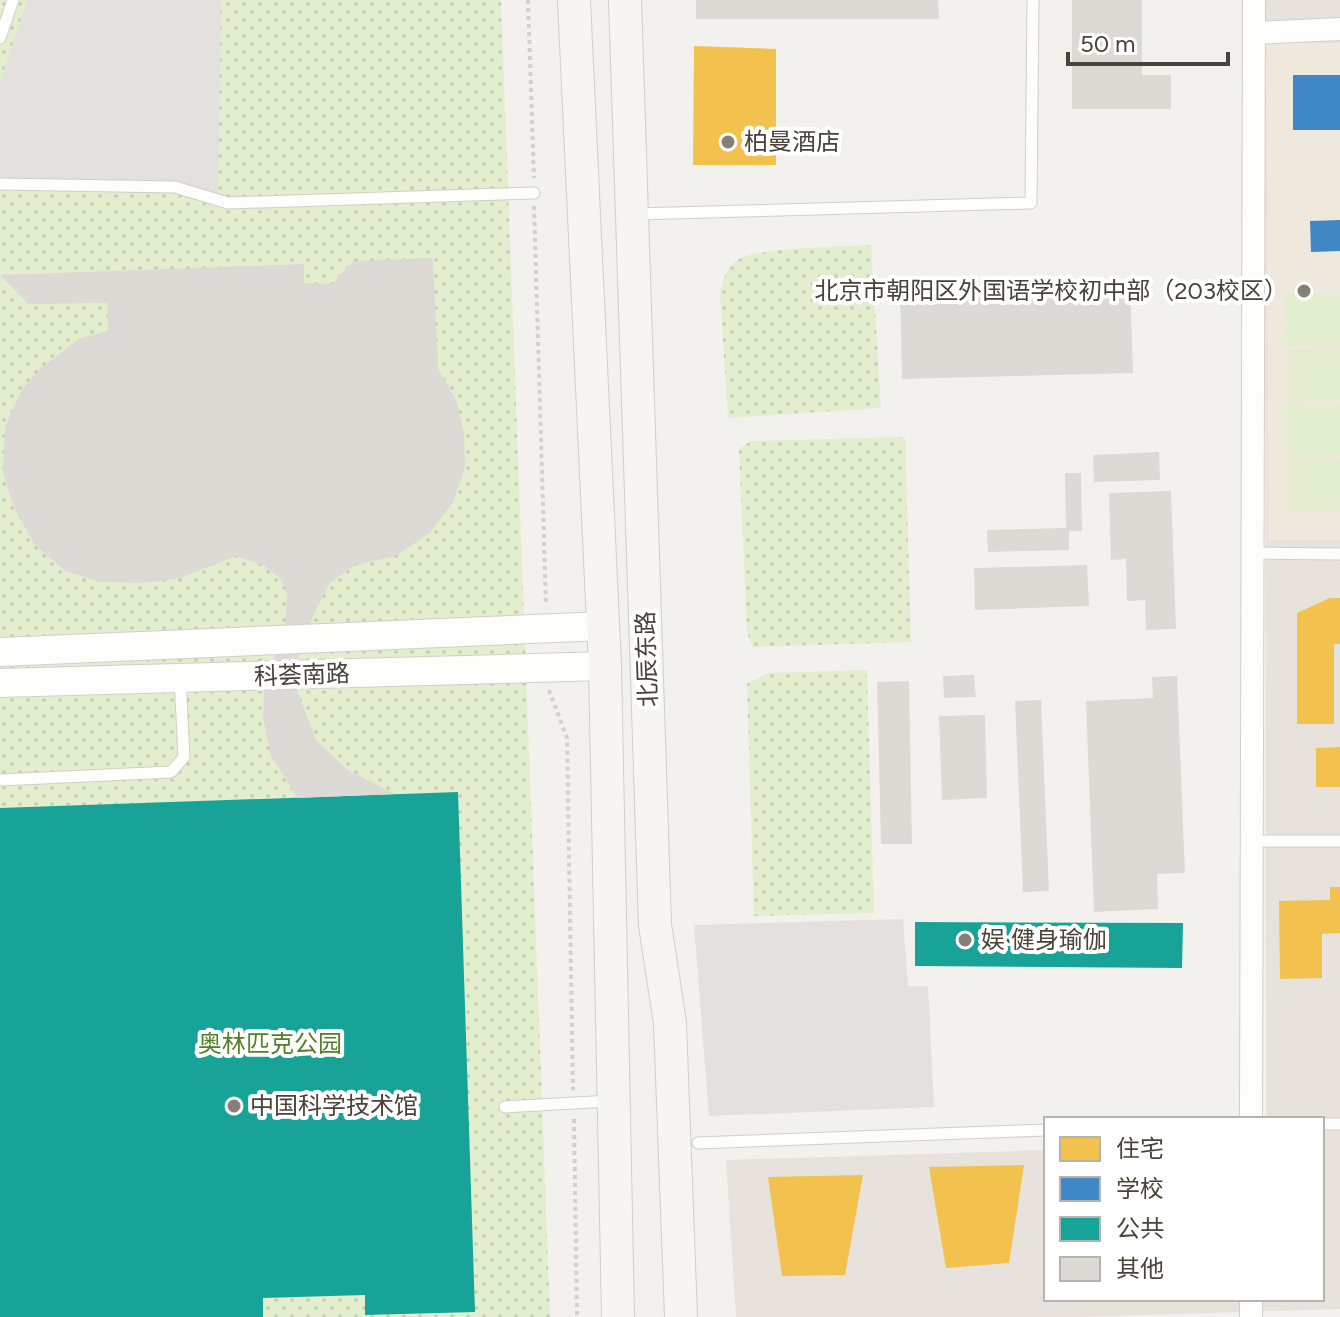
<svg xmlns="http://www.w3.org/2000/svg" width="1340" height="1317" font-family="Figtree,'Noto Sans SC',sans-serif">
	<defs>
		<pattern id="grass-dots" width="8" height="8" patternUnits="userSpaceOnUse" patternTransform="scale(2)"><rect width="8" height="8" fill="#e3eece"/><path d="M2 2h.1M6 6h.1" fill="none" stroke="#c4cdb2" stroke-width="1.8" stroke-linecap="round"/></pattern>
	</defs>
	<rect width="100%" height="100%" fill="#f3f1ee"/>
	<polygon fill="#e7e2db" points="1265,0 1340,0 1340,1309 1078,1317 736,1317 726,1160 1046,1150 1046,1299 1322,1299 1322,1119 1266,1119"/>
	<polygon fill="#eee8dd" points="1266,43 1340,43 1340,540 1269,540"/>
	<g fill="url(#grass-dots)">
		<polygon points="0,0 501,0 550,1317 0,1317"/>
		<path d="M871,245L881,408L728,418L720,294C723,281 725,270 736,261C751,247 845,247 871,245Z"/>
		<polygon points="905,437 911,642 752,647 747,632 739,449 751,441"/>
		<polygon points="867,670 874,913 754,916 747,684 767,673"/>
	</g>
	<g fill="#e3eece">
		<polygon points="1340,294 1340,345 1286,346 1285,295"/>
		<polygon points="1287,349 1340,349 1340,400 1287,401"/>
		<polygon points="1286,405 1340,405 1340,456 1287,457"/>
		<polygon points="1288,459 1340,459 1340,510 1288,511"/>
	</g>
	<g fill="#e3e0dd">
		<polygon points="27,0 221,0 218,195 0,189 0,81"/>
		<polygon points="903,919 908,986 928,986 934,1107 709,1116 694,925"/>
	</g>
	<g fill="#f2c14e">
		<polygon points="694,46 776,49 776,165 693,165"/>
		<polygon points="1330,598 1340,598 1340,644 1334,644 1334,724 1297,724 1297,613"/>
		<polygon points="1340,747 1340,787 1316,787 1316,748"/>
		<polygon points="1330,887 1340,887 1340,933 1322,934 1322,978 1280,979 1279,901 1330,900"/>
		<polygon points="1024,1165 1009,1263 946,1268 929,1167"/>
		<polygon points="863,1175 845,1275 782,1276 768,1177"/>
	</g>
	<g fill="#3f88c5">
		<rect x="1293" y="75" width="47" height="55"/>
		<polygon points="1340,220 1340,251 1311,252 1310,221"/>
	</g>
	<g fill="#17a398">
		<polygon points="458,792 475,1312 365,1315 365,1295 263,1298 263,1317 0,1317 0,808"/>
		<polygon points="915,922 1183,923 1182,968 915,966"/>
	</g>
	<g fill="#dddad6">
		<polygon points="696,0 938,0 939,19 696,19"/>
		<polygon points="1072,0 1142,0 1142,75 1171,75 1171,109 1072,109"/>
		<polygon points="433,258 438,369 456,400 464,432 465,467 453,502 431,532 396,556 355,565 330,583 311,620 298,657 297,690 316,740 348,770 395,794 298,798 271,756 263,717 264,690 285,627 287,595 282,580 263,565 236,556 180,578 144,583 100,582 65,571 34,544 13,506 3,472 5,427 22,389 42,367 80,338 108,331 107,303 28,304 0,275 304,264 304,283 332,284 353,261"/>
		<polygon points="1130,279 1133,373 902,379 900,286"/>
		<polygon points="1159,452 1160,480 1094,482 1093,455"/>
		<polygon points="1065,473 1081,473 1082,531 1069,531 1069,550 988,552 987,530 1066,528"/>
		<polygon points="1171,491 1176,629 1146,630 1145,600 1127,601 1126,559 1111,560 1109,493"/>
		<polygon points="1087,565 1089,606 975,610 974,568"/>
		<polygon points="974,675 976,697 944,698 943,676"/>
		<polygon points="1177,676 1185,873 1157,874 1158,909 1094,912 1086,701 1153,698 1152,677"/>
		<polygon points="909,681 912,844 881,844 877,682"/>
		<polygon points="1041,700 1049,891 1023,892 1015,701"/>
		<polygon points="985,715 987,798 942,800 939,716"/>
	</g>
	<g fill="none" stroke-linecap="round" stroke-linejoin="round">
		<g stroke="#d1cfcb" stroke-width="13">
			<g id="service">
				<polyline points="0,38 13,0"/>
				<polyline points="0,184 175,187 228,203 534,193"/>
				<polyline points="635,214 1031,203 1033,0"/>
				<polyline points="1252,553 1340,554"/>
				<polyline points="0,780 171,772 184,757 180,678"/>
				<polyline points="1252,841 1340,841"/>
				<polyline points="505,1107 611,1101"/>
				<polyline points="1322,1124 1340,1124"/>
				<polyline points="698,1143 1046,1130"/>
			</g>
		</g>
		<g stroke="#d1cfcb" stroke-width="24">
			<g id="minor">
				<polyline points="1254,33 1340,29"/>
				<polyline points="1251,1119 1254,0"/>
				<polyline points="1251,1317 1251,1299"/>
			</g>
		</g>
		<g stroke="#d1cfcb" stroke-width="30">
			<g id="tertiary">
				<polyline points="0,652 603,626"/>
				<polyline points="0,683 605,666"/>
			</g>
		</g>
		<g stroke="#d3cec5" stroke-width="34">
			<g id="secondary">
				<polyline points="574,0 605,666 618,1317"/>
				<polyline points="625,0 655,925 670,1023 681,1317"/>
			</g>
		</g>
		<g stroke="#d3d1cc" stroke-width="4" stroke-dasharray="4 4" stroke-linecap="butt">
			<polyline points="528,0 534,178"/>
			<polyline points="534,206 546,605"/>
			<polyline points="549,690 567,738 573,1090"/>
			<polyline points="574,1119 577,1317"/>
		</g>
		<use href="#service" stroke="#fdfdfc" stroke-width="11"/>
		<use href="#minor" stroke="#fdfdfc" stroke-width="22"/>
		<use href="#tertiary" stroke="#fdfdfc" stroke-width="28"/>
		<use href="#secondary" stroke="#f7f5f1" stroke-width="32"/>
	</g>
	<g fill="#867f78" stroke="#fff" stroke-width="3">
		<circle cx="728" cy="142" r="8"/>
		<circle cx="1304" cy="291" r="8"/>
		<circle cx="965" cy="940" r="8"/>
		<circle cx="234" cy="1106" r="8"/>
	</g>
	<g text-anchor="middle" stroke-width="8" stroke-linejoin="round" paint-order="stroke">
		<g font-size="24" fill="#4b4238" stroke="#fff" text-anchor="start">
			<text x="744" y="150">柏曼酒店</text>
			<text x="1288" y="299" text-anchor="end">北京市朝阳区外国语学校初中部（203校区）</text>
			<text x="981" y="948">娱·健身瑜伽</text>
			<text x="250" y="1114">中国科学技术馆</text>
		</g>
		<g font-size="24" fill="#4b4238" stroke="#fff">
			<text transform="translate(647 659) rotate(-92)" y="8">北辰东路</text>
			<text transform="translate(302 675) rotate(-2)" y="8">科荟南路</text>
		</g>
		<g font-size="24" fill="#518028" stroke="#fff">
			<text x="270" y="1052">奥林匹克公园</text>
		</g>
	</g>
	<rect x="1044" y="1117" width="280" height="184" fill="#ffffff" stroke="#b7b3af" stroke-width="2"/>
	<rect x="1060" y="1137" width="40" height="24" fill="#f2c14e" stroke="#b7b3af" stroke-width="2"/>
	<text x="1116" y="1157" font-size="24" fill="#4b4238">住宅</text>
	<rect x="1060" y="1177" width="40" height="24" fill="#3f88c5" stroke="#b7b3af" stroke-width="2"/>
	<text x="1116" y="1197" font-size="24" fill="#4b4238">学校</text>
	<rect x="1060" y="1217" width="40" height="24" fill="#17a398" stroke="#b7b3af" stroke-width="2"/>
	<text x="1116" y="1237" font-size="24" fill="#4b4238">公共</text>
	<rect x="1060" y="1257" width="40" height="24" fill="#dddad6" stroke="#b7b3af" stroke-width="2"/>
	<text x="1116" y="1277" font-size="24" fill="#4b4238">其他</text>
	<path d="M1068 52v12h160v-12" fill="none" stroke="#4b4238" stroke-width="4"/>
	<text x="1080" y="52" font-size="24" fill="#4b4238" stroke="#ffffff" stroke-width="6" paint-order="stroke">50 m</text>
</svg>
